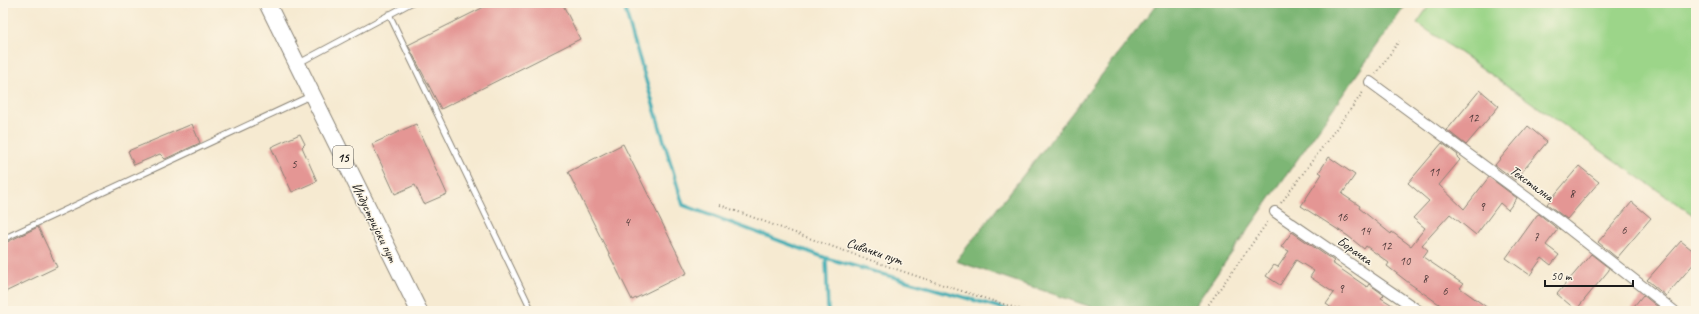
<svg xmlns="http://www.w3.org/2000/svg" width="1699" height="314" font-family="Caveat,sans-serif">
	<rect width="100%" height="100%" fill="#fcf5e5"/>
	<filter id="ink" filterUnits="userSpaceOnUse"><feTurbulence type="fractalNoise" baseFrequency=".025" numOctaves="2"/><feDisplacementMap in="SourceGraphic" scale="8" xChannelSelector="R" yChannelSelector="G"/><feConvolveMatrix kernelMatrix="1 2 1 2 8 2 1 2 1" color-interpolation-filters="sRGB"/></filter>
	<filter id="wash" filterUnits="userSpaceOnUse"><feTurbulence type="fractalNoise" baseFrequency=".012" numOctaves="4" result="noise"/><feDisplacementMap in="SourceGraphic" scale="16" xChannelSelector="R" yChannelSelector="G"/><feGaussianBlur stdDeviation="0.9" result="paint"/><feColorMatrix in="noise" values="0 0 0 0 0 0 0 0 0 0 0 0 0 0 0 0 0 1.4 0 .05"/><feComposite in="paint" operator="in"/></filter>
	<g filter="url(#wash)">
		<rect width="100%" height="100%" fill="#f6ead1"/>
		<polygon fill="#9cd589" stroke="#5c7852" points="1431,3 1696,3 1696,217 1417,23"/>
		<polygon fill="#7db675" stroke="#4c6948" points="1158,3 1407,3 1191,311 1103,311 956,261"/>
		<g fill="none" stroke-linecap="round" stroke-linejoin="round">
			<g stroke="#3bacb4" stroke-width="3.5">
				<polyline points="623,3 683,205 826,258 1012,311"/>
				<polyline points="826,258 828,311"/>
			</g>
		</g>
		<g id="blocks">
			<g fill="#e49694">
				<polygon points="492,3 562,3 580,39 441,109 408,45"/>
				<polygon points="1480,90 1499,106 1466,145 1447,130"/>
				<polygon points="192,124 200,143 165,159 160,154 134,165 128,151"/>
				<polygon points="416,124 447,194 424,204 415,185 395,194 372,144"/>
				<polygon points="1528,126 1547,142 1515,180 1495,165"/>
				<polygon points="300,134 305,144 302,147 317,181 292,192 271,147"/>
				<polygon points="1442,143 1458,155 1457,157 1460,160 1439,185 1464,209 1489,177 1517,198 1508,210 1500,203 1476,235 1450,214 1422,245 1428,250 1423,257 1463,284 1460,288 1492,311 1449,311 1409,283 1387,266 1389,263 1366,246 1364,249 1348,236 1301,206 1322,174 1319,172 1329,157 1355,175 1342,194 1360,206 1359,208 1391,234 1392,232 1411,246 1425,228 1413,218 1429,201 1408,183"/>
				<polygon points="623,144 687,273 632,300 568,172"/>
				<polygon points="1579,166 1599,182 1567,219 1547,204"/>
				<polygon points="1632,202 1651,218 1617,258 1598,242"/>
				<polygon points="1539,214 1558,229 1546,245 1559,255 1551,265 1542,258 1530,275 1506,258 1537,215"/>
				<polygon points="38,227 57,267 3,293 3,244"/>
				<polygon points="1292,232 1334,261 1332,263 1367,287 1369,284 1384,295 1381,298 1402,311 1336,311 1326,304 1334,293 1310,277 1314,271 1296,260 1280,285 1266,276 1274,265 1278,267 1289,251 1281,247"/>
				<polygon points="1681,241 1696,253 1696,261 1666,296 1647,280"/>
				<polygon points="1591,254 1609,268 1609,270 1576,310 1557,294"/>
				<polygon points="1643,295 1663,311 1630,311"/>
			</g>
		</g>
	</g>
	<g filter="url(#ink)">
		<use href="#blocks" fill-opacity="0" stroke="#898376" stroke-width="1"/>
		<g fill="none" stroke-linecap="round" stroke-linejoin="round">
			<g stroke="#898376" stroke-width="7">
				<g id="service">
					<polyline points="389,14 532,311"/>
					<polyline points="299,63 411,3"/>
					<polyline points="3,239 310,96"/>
				</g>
			</g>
			<g stroke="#898376" stroke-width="12">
				<g id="minor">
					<polyline points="1370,82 1559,221 1674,311"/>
					<polyline points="1275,212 1419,311"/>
				</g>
			</g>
			<g stroke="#898376" stroke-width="18">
				<polyline id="primary" points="267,3 419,311"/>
			</g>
			<g stroke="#898376" stroke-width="2" stroke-dasharray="1 3" stroke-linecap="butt">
				<polyline points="1376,74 1399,41"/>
				<polyline points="1281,203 1364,91"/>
				<path d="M720,205C821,243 922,280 1026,311"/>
				<polyline points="1204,311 1269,220"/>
			</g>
			<use href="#service" stroke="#fff" stroke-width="5"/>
			<use href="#minor" stroke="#fff" stroke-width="10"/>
			<use href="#primary" stroke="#fff" stroke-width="16"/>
		</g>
	</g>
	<g text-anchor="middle" stroke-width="3" stroke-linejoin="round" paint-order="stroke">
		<g font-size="12" fill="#4e3a3a">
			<text x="1473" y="122">12</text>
			<text x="294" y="168">5</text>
			<text x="1434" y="176">11</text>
			<text x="1572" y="198">8</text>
			<text x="1482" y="211">9</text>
			<text x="1342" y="221">16</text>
			<text x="627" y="226">4</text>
			<text x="1624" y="234">6</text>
			<text x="1365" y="235">14</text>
			<text x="1536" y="241">7</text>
			<text x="1386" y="250">12</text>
			<text x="1405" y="265">10</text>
			<text x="1425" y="283">8</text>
			<text x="1341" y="293">9</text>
			<text x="1445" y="295">6</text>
		</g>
		<rect fill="#fcf5e5" stroke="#5f5d58" stroke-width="1" x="333" y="146" width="20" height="22" rx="3"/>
		<g font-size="13" font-weight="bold" fill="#1c1c1c">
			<text x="343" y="162">15</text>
		</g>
		<g font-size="14" fill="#1c1c1c" stroke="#fcf5e5">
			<text transform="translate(1532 183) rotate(36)" y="5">Текстилна</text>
			<text transform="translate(375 222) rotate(64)" y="5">Индустријски пут</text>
			<text transform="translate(1355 250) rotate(35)" y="5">Борачка</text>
			<text transform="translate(875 251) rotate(19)" y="5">Сивачки пут</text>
		</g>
	</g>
	<rect width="1699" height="314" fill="none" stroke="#fcf5e5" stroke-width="16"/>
	<path d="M1545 280v6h88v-6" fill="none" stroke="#1c1c1c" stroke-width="2"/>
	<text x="1551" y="280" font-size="12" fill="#1c1c1c" stroke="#fcf5e5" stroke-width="3" paint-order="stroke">50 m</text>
</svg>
